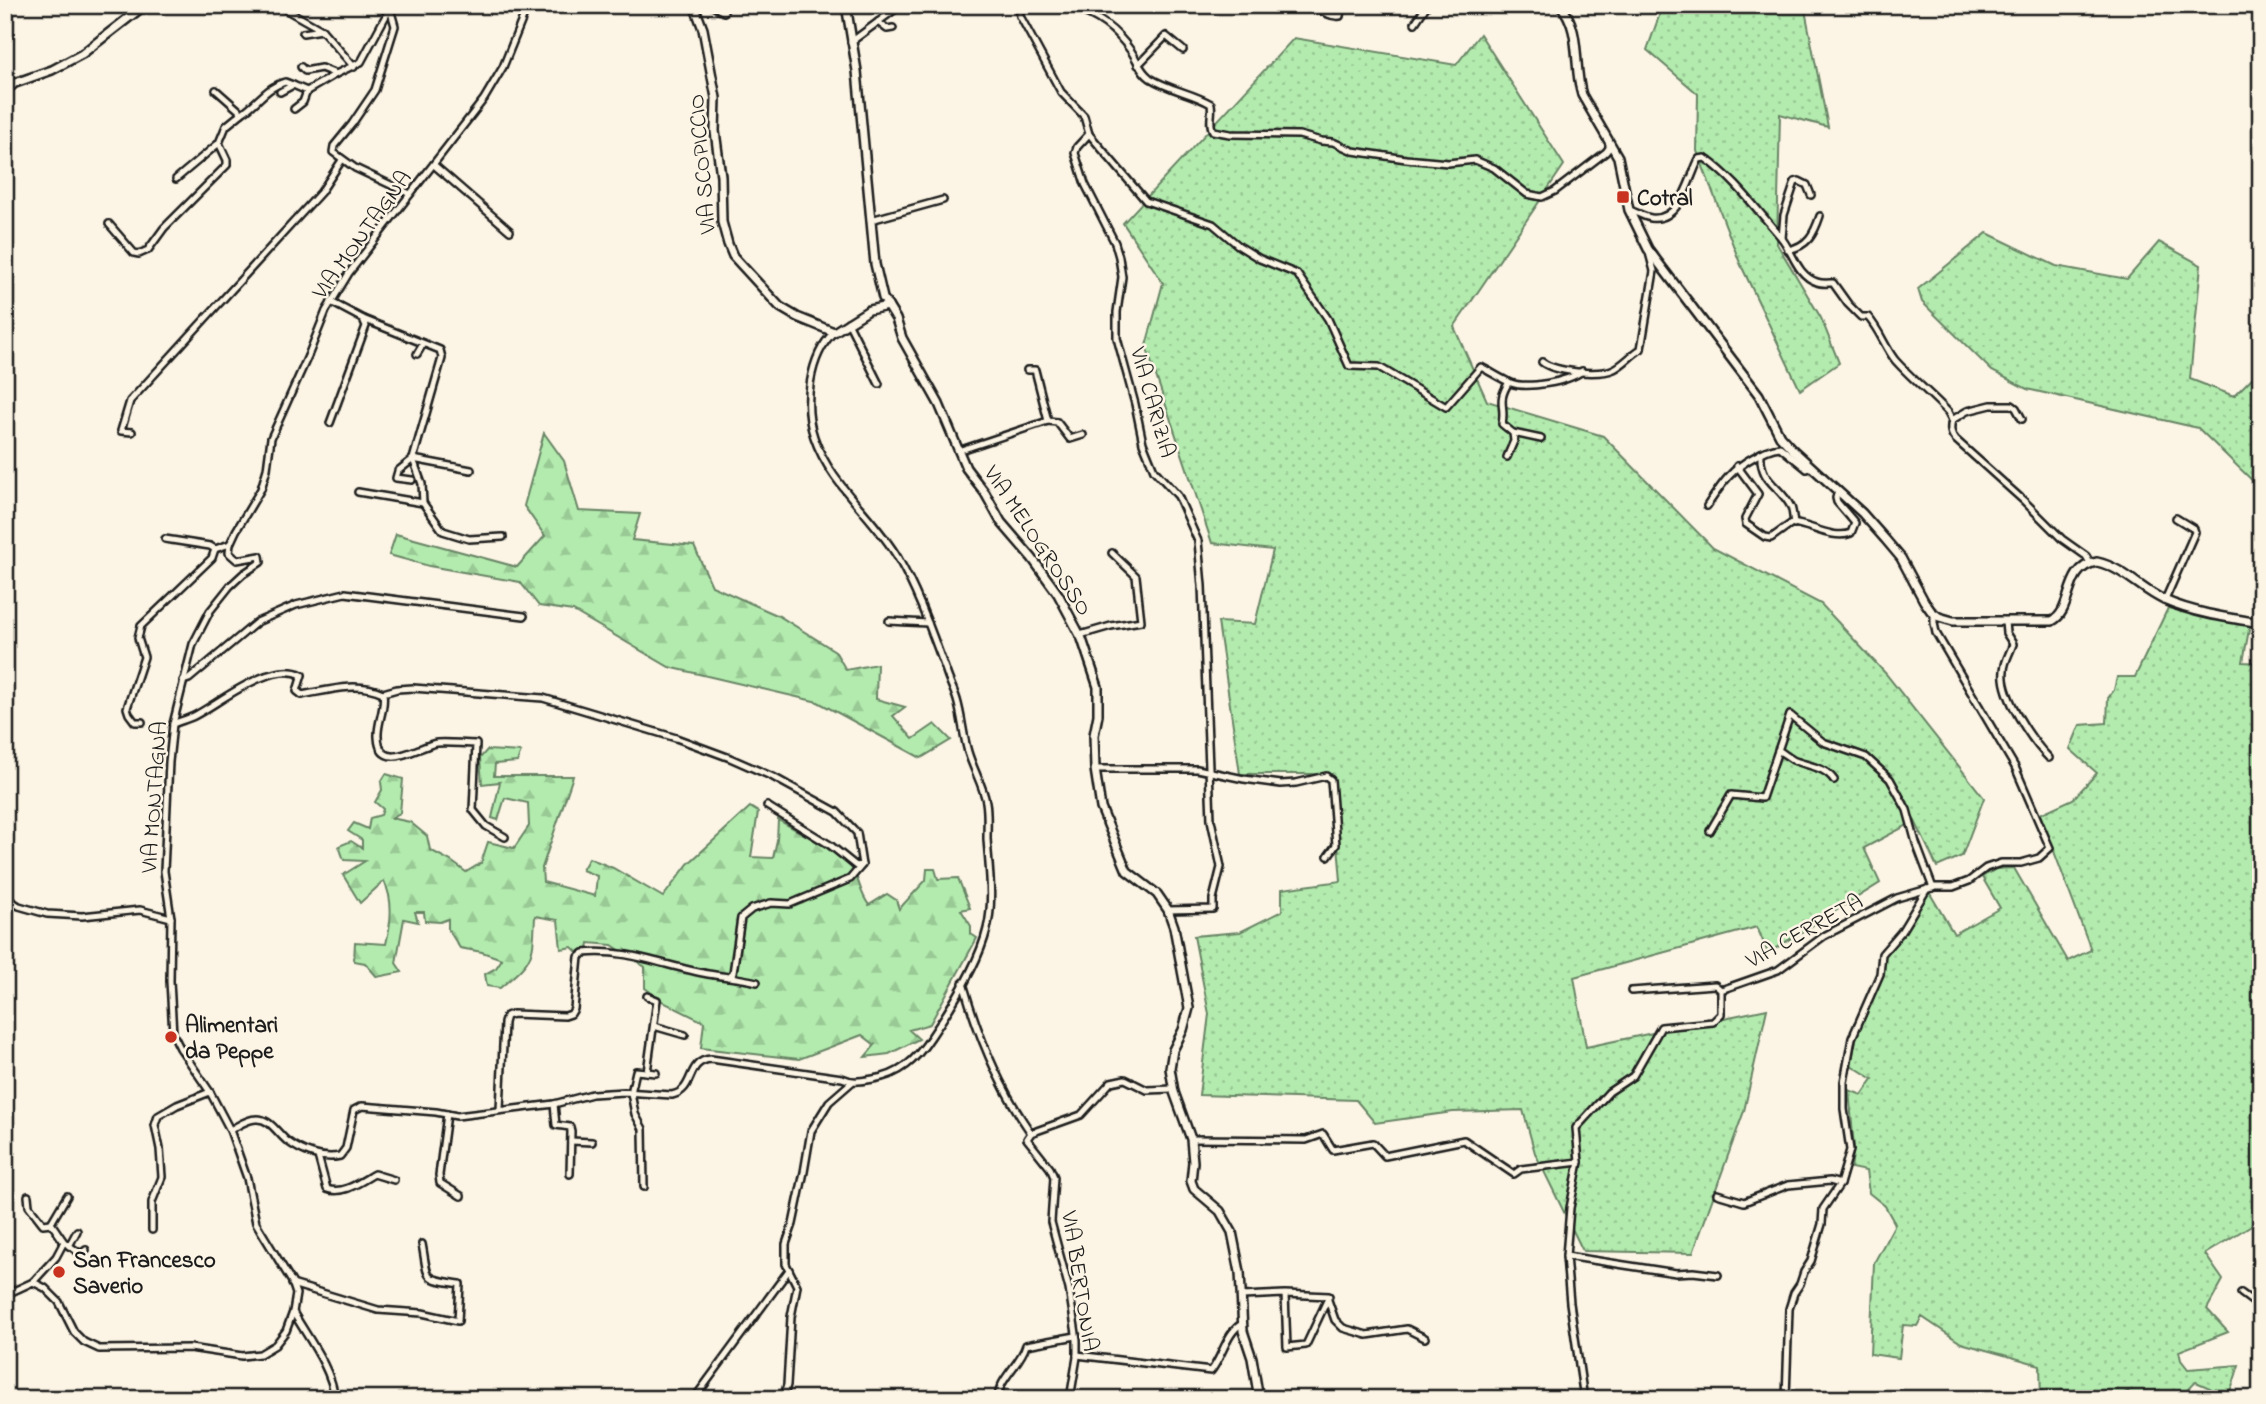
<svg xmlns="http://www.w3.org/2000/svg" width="2266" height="1404" font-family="'Indie Flower',sans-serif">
	<defs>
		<pattern id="grass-dots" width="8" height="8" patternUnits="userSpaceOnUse" patternTransform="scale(1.75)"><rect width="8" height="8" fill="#b3ebae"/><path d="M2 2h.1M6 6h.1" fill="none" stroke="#99c995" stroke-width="1.8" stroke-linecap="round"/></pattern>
		<pattern id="forest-firs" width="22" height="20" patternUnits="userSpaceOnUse" patternTransform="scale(1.75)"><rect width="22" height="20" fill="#b3ebae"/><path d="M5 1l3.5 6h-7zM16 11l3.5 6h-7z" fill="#99c995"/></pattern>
	</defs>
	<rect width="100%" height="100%" fill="#fcf5e5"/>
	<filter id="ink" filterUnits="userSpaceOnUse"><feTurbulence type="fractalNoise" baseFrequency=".0143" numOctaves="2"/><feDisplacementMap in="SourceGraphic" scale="14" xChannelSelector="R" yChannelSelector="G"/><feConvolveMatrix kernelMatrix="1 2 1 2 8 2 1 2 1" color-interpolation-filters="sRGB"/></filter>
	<g filter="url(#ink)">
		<g fill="url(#grass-dots)" stroke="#688465" stroke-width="2">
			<polygon points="1663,5 1804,5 1828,127 1780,114 1777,244 1821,318 1839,363 1800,390 1740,263 1697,151 1698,94 1647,50"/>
			<polygon points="1480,34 1564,165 1454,327 1487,401 1603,436 1713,548 1821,604 1886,674 1984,798 1962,856 1937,867 1915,821 1864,848 1880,883 1768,953 1757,927 1574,977 1586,1047 1767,1009 1744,1111 1693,1253 1583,1251 1535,1153 1523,1110 1453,1112 1375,1123 1356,1100 1199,1095 1209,1014 1194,936 1240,932 1282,911 1282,889 1341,881 1332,774 1240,774 1218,622 1255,624 1273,550 1212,543 1146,346 1163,283 1123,223 1294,38 1456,65"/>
			<polygon points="1987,233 2056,266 2127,279 2159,242 2201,265 2190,379 2234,396 2261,369 2261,489 2198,428 2027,389 1992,371 1922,302 1918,289"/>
			<path d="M2168,608L2250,624L2243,662L2261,663V1219L2205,1254L2223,1280L2207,1309L2228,1332L2179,1351L2181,1360L2188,1369L2239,1365C2235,1377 2233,1388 2226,1398L2217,1396L2210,1388L2196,1382C2191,1386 2188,1392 2183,1394C2173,1401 2148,1400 2139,1394L2137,1399H2133L2128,1391L2114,1399L2072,1396L2070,1399H2041L2040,1365L1961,1343L1922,1317L1917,1326L1903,1325L1899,1358L1870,1354L1874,1263L1895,1224L1885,1206L1869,1193L1866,1171L1851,1168L1854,1147L1849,1090L1862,1095L1873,1079L1851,1065L1858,1029L1881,978L1886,952L1905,931L1929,892L1954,934L2000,908L1982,877L1996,869L2014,868L2068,961L2091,950L2040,814L2073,799L2097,773L2070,749L2080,725L2107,723L2108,698L2114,690L2117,677H2135Z"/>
		</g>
		<g fill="url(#forest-firs)" stroke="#688465" stroke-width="2">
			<polygon points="544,433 564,461 579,511 640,514 632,540 694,546 712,586 779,616 835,651 846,670 877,664 876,699 905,707 893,716 913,739 935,724 951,740 921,758 818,702 669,667 573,611 539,606 520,582 429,566 389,555 396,534 517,567 545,536 524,506"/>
			<path d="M487,750L521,752L517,762L495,764L494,776H573L542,868L543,882L595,896L597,876L582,870L589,858L613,868L663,897L688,864L750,807L758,812L751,857L773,858L777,840L778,820C796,830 843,854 853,870C860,881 860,894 869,905L887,894L896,900L899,909L926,880L927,869H935L938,879L958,878L970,908L961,910L971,926V934L977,938L930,1024L909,1030L919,1039L889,1054L865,1057L875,1045L862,1035L799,1059L701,1048L704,1022L665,1003L645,988V967L612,945L589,943L588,949L577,952L572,947L561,949L558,920L535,916C533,959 534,959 500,988L487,986L485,974L496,968L502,959L482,952L460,948L448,929V919L440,922L425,921L424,912H415L418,922L404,919L396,963L402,972L377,977L365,963L354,961L355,942L386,944C391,923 394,901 384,881L360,903L343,875L365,861L344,860L339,846L351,841L362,848V840L348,831L354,823L368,829L370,818L381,815L383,809L375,802L382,790L381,782L386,774L403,779L400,813L391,818L410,822L427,836L430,850L451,861L466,872L481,863L488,842L514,848L529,826L528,803L505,798L498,820L492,818L500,782L482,784L480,758Z"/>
		</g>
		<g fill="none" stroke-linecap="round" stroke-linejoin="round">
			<g stroke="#1c1c1c" stroke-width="10">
				<g id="street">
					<polyline points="389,5 395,26 375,90 352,124 334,146 333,152 355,168 410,194"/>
					<polyline points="711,5 724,12"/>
					<polyline points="1019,5 1020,16 1061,92 1084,116 1089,134 1077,147 1075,153 1085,184 1115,243 1119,257 1122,277 1117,312 1117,338 1135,404 1143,443 1154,470 1178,496 1198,541 1202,586 1211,820 1221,867 1213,899 1213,909 1168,910"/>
					<path d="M1073,5L1074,9C1097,15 1117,31 1131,51C1138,61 1140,71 1150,78C1169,90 1192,93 1211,104C1213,114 1208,123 1213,131L1230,134L1299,135L1321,141L1333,142L1353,151L1406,159L1448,163L1475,160L1494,168L1527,194L1542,197L1555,191L1606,152L1609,148V145"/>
					<path d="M1316,5C1321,12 1331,17 1340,16L1342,5"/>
					<polyline points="283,8 322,30"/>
					<polyline points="878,22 887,29 893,28"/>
					<polyline points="1415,23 1427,5"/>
					<polyline points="303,33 322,30 354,67"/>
					<polyline points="851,42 901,5"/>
					<polyline points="1138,65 1166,36 1183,50"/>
					<polyline points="301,67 305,71 321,68 336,74"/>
					<path d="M216,90L242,113C258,103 266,87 285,82L293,85"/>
					<polyline points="280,92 293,85 307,91"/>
					<polyline points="294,109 303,102 307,91 336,74 361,62 389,10"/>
					<path d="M1089,134L1146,201L1213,224L1239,246L1260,259L1297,274L1328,319L1349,366L1379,367L1446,407L1481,367C1491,372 1501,379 1511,383C1527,389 1568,382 1582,371"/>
					<polyline points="434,165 510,231"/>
					<polyline points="176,179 219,143"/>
					<path d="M1629,210C1636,212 1644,217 1651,218C1681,222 1689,178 1699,159L1705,158C1735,179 1756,209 1780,236C1793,251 1796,275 1817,282C1822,284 1829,283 1833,283L1848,304L1861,317H1868C1880,331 1885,347 1895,360C1910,377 1932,395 1948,412L1952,420C1950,428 1950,434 1956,440L2024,501L2062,539L2086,556L2090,563"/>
					<polyline points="871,220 943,200"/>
					<polyline points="109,224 134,253 139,254 148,250 164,228 227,165 227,160 219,143 226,126 242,113"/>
					<polyline points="1782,238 1784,215 1795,182 1799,181 1807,185 1811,195"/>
					<path d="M1788,250C1808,246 1814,234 1820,216"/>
					<polyline points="363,319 440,350 442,358 413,459 471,470"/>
					<polyline points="848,322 879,384"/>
					<polyline points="417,354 423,344"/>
					<path d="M1542,362C1555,372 1599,376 1614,369C1623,365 1632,354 1641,349L1654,271L1648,249"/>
					<path d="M1509,382C1496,403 1506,404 1502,424L1513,433L1541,439"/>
					<polyline points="1952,420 1967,411 1991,405 2012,405 2016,408 2022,419"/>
					<polyline points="1048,421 1057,422 1070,439 1083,435"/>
					<polyline points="330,423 366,326 363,319 331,302"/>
					<polyline points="132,432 121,431 130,401 321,192 342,160"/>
					<polyline points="958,451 1048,421 1035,370 1027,370"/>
					<path d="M1761,453C1759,482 1780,485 1791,507C1793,512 1793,518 1794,524"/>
					<polyline points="1507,457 1514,441 1513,433"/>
					<path d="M1737,466L1758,494L1745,519L1746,524L1765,537L1771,538L1792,523C1811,525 1833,540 1851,533L1855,523L1837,502L1836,498L1838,491"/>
					<polyline points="358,492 423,503 422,484 413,459 398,471 396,478 412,480"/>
					<polyline points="423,503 443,531 469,539 503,537"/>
					<path d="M1707,506C1722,484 1730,470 1754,457C1763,452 1770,448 1780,447L1807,469L1811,467"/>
					<polyline points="165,539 210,546 215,549"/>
					<polyline points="2165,600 2195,532 2194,529 2176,518"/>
					<polyline points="889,621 928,623"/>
					<path d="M2005,622L2006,633L2013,644C2010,653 2004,662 2004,671C2001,696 2032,741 2049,758"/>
					<polyline points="1080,635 1111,626 1141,621 1136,576 1112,553"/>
					<polyline points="183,681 189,679 257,622 296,605 345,593 524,616"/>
					<polyline points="383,693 397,689 413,688 543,698 676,738 730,758 773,777 837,812 857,833 862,865 856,866 830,845 767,806"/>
					<polyline points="142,722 135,722 129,714 127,708 144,657 138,638 141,626 212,558 215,549 230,544"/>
					<path d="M173,724C180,721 188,719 194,716C221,702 271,660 302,675L297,691L302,695C329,690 357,681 383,693C386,708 377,722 378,737C380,775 420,745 437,743C449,742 463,744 476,744L473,810L486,826L505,837"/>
					<path d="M1778,750C1783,753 1788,757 1793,760C1807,766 1824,766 1834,780"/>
					<polyline points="1095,769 1197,769 1244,779 1281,784 1296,783 1326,776 1331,780 1336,845 1328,856"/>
					<polyline points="1710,831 1731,795 1762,798 1790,715 1823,742 1866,757 1890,779 1907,810 1916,843 1933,888"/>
					<polyline points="5,897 19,906 47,914 82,916 140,910 171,918"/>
					<polyline points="728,977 733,973 741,918 752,909 771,903 790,904 850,879 862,865"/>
					<path d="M963,983C978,1036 999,1087 1031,1133L1027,1139L1050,1168L1054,1177L1051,1222L1069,1289L1077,1340V1357L1070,1399"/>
					<polyline points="1631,991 1715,985 1721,990"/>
					<polyline points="647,996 657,1000 647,1072"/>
					<polyline points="654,1026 685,1035"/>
					<polyline points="554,1104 556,1125 570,1127 571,1131 570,1174"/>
					<path d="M500,1110L504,1023L506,1016L513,1014L565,1016L571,1014L574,1009L579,957L584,953C626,948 667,967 708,974C725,977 741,978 757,982"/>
					<polyline points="447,1114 439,1175 440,1183 461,1196"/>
					<path d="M230,1130C238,1126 247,1119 256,1119C270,1118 277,1133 287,1141C302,1152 322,1160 340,1156L346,1148L354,1110L362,1106L436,1112L457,1116L554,1104L592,1094L624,1092L672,1095C696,1090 685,1061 711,1059L842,1078C853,1083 861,1081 873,1079C900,1075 916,1060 931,1037C950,1009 979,963 987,929C994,901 989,868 987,839C987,827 988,814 986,802C983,785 973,769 968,752C963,735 962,717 957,700C954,690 949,681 946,671C931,631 919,595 898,558C873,515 830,485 814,437C803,405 809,356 834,332"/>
					<polyline points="1031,1133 1081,1115 1111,1082 1125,1079 1147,1090 1173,1089"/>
					<polyline points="1191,1139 1306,1140 1323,1134 1333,1150 1373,1143 1385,1156 1464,1140 1514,1174 1521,1169 1579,1162 1576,1128 1609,1092 1633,1076 1661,1027 1713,1022 1721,1014 1721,990 1778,970 1824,936 1897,898 1935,887 1953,887 1969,881 1986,868 2001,863 2021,863 2039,858 2050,848 2015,767 1936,633 1934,623 1934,614"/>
					<polyline points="571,1141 592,1142"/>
					<path d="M318,1156L327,1189C343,1195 360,1182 374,1174L394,1180"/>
					<polyline points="1579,1162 1570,1208 1566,1256 1676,1273 1693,1272 1718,1275"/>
					<polyline points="644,1187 643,1129 635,1114 631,1093 636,1071 656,1073"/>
					<polyline points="1717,1194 1744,1202 1788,1185 1830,1181 1840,1184"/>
					<polyline points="28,1196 29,1206 43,1224 51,1223"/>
					<polyline points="152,1230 152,1202 162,1177 160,1149 155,1125 158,1116 177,1105 210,1092"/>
					<polyline points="64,1242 81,1254 86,1250"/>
					<polyline points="69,1246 77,1231"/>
					<polyline points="1566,1256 1570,1303 1584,1399"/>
					<polyline points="33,1282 56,1257 64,1242 51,1223 67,1196"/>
					<path d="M292,1284L378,1310L422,1313L458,1321L460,1284C422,1278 429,1281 422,1244"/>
					<polyline points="2241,1293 2261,1308"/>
					<polyline points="5,1295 33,1282 45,1288 59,1302 74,1332 84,1342 99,1349 190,1348 242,1356 260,1354 275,1345 286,1331 293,1312 296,1294 292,1282 256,1223 247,1178 230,1130 210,1092 180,1048 173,1034 170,981 171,918 164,871 169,762 173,724 193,644 210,611 230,586 243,574 261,562 260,556 237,560 229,553 230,544 236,531 261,489 267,469 271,438 308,356 326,311 349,273 484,99 503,67 528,5"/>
					<polyline points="1242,1296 1285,1294 1329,1296 1306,1345 1287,1347 1285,1294"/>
					<polyline points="1328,1300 1335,1320 1343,1328 1367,1335 1407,1329 1425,1338"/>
					<path d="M293,1312C308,1338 332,1369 335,1399"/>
					<path d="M1077,1355L1211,1371C1222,1358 1227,1331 1242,1324"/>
					<polyline points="694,1399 789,1270"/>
					<polyline points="783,1399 787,1385 791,1317 797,1286 786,1264 786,1244 793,1224 804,1172 811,1131 829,1102 852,1082"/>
					<path d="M998,1399C998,1379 1021,1364 1026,1345L1076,1336"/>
					<polyline points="1761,1399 1786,1398 1789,1309 1794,1293 1800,1284 1804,1272 1811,1261 1822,1224 1823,1209 1840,1184 1850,1150 1844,1109 1844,1082 1852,1038 1880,974 1882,954 1901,932 1927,889"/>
				</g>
			</g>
			<g stroke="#1c1c1c" stroke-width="12">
				<g id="secondary">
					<polyline points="694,5 703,29 716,98 715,131 721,176 722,222 728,244 733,256 780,307 797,317 834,332 869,310 888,306"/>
					<polyline points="846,5 857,71 875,264 883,298 896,319 902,338 939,404 966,468 985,493 1001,522 1032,558 1058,594 1082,639 1098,687 1098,715 1094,735 1095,769 1101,808 1127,871 1157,894 1168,910 1174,927 1189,1008 1183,1030 1173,1050 1170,1068 1174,1092 1191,1139 1193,1162 1191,1181 1194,1189 1220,1211 1232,1232 1240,1272 1243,1331 1252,1358 1259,1399"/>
					<path d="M1560,5C1582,29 1573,67 1582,95L1618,157L1629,210L1648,249L1759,395L1780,436L1793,450L1862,513L1885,539L1901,558L1924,601L1931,611L1939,617L1953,621H2052C2074,611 2063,567 2097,562C2124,568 2140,589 2164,600C2193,613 2229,618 2261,623"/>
					<polyline points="5,91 15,83 52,70 82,54 145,5"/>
				</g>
			</g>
			<use href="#street" stroke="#fcf5e5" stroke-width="5"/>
			<use href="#secondary" stroke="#fcf5e5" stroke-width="7"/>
		</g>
	</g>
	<g fill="#c8321e" stroke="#fcf5e5" stroke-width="2.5">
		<rect x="1616" y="190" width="14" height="14" rx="3.5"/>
		<circle cx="171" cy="1037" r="7"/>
		<circle cx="59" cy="1272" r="7"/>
	</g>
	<g text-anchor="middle" stroke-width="5" stroke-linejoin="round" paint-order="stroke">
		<g font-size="23" fill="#1c1c1c" stroke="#fcf5e5">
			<text transform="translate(701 164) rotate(-95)" y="8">VIA SCOPICCIO</text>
			<text transform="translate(361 234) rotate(-54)" y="8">VIA MONTAGNA</text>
			<text transform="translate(1154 402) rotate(74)" y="8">VIA CARIZIA</text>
			<text transform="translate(1039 540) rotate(56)" y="8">VIA MELOGROSSO</text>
			<text transform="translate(153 797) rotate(-86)" y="8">VIA MONTAGNA</text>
			<text transform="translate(1804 930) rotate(-29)" y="8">VIA CERRETA</text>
			<text transform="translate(1081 1281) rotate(81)" y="8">VIA BERTONIA</text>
		</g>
		<g font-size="23" font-weight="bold" fill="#1c1c1c" stroke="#fcf5e5" text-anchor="start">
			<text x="1637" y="205">Cotral</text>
			<text x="185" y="1032">Alimentari<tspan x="185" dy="26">da Peppe</tspan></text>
			<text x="73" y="1267">San Francesco<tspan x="73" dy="26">Saverio</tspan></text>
		</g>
	</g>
	<rect width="2266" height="1404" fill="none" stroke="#fcf5e5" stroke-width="28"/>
	<rect x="14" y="14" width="2238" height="1376" fill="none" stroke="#1c1c1c" stroke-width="2.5" filter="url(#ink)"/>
</svg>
